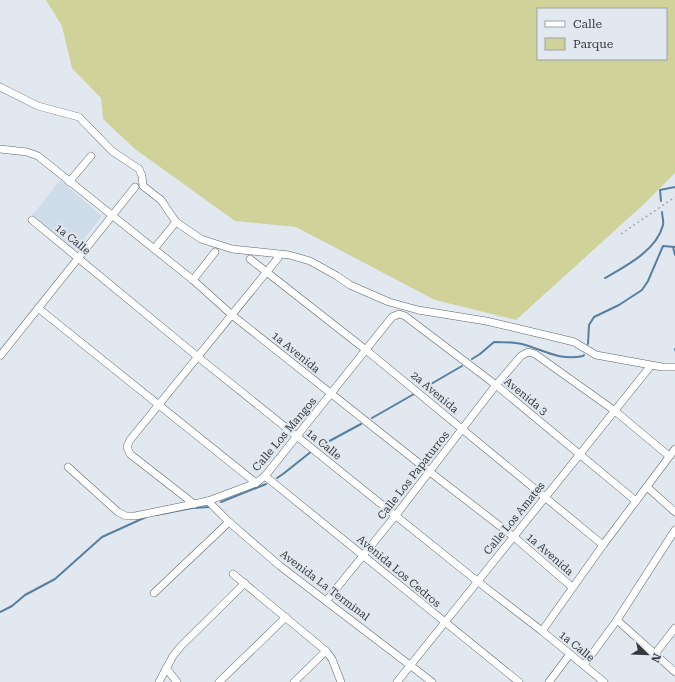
<svg xmlns="http://www.w3.org/2000/svg" width="675" height="682" font-family="'Roboto Serif',serif">
	<rect width="100%" height="100%" fill="#e1e8ef"/>
	<polygon fill="#cfdce9" points="60,180 102,216 75,250 32,216"/>
	<path fill="#cfd299" fill-rule="evenodd" d="M46,0H675V173L644,204L516,320L435,300L296,227L235,221L135,149L103,119L101,98L72,68L62,26ZM538,9H666V59H538Z"/>
	<g fill="none" stroke-linecap="round" stroke-linejoin="round">
		<g stroke="#587fa0" stroke-width="2">
			<polyline points="661,201 660,190 675,187"/>
			<polyline points="673,247 675,255"/>
			<path d="M605,278C626,266 657,250 663,225C664,221 662,216 662,212"/>
			<polyline points="588,344 589,325 594,317 619,305 642,290 648,281 663,246 675,247"/>
			<polyline points="675,349 675,350"/>
			<path d="M472,359L480,354L494,342C503,342 513,342 522,344C544,350 559,361 583,356L584,355"/>
			<polyline points="424,388 462,366"/>
			<polyline points="372,418 414,394"/>
			<polyline points="322,445 361,424"/>
			<polyline points="277,478 283,474 312,451"/>
			<polyline points="221,502 266,484"/>
			<polyline points="156,515 192,508 210,507"/>
			<polyline points="0,612 12,606 25,595 55,579 102,537 146,517"/>
		</g>
		<g stroke="#5e656b" stroke-width="8">
			<g id="minor">
				<polyline points="0,87 38,106 79,117 112,151 139,169 142,176 143,186 161,200 176,222 201,239 232,249 289,255 310,261 337,276 350,285 389,302 418,310 486,321 558,338 574,342 596,355 662,367 675,367"/>
				<polyline points="0,149 27,152 38,156 193,280 232,315 430,472 514,537 572,587"/>
				<polyline points="69,182 91,156"/>
				<polyline points="32,220 198,357 477,581 542,631 604,682"/>
				<polyline points="154,249 176,222"/>
				<polyline points="250,259 366,350 603,545"/>
				<polyline points="193,280 215,252"/>
				<polyline points="38,308 256,483"/>
				<polyline points="0,356 135,187"/>
				<polyline points="68,467 118,512 126,516 135,516 208,501 256,483 265,476 392,317 399,314 405,316 496,385 636,501"/>
				<polyline points="265,476 519,682"/>
				<polyline points="647,487 675,512"/>
				<polyline points="208,501 229,522 280,566 432,682"/>
				<polyline points="194,504 130,454 127,447 130,440 278,258"/>
				<polyline points="233,574 326,651 332,659 341,682"/>
				<polyline points="154,593 229,522"/>
				<polyline points="327,600 396,515 496,385 521,356 528,352 535,354 615,411 669,456"/>
				<polyline points="617,620 675,672"/>
				<polyline points="542,631 603,545 675,449"/>
				<polyline points="655,654 675,628"/>
				<polyline points="584,665 617,620 675,530"/>
				<polyline points="166,668 177,682"/>
				<polyline points="159,682 173,656 181,646 245,583"/>
				<polyline points="219,682 286,617"/>
				<polyline points="294,682 326,651"/>
				<polyline points="397,682 649,368"/>
				<polyline points="549,682 570,654"/>
			</g>
		</g>
		<polyline stroke="#a4a9af" stroke-width="1.5" stroke-dasharray="2 3" stroke-linecap="butt" points="621,234 675,197"/>
		<use href="#minor" stroke="#fff" stroke-width="7"/>
	</g>
	<g text-anchor="middle" stroke-width="4" stroke-linejoin="round" paint-order="stroke">
		<g font-size="11" fill="#36393c" stroke="#e1e8ef">
			<text transform="translate(73 239) rotate(39)" y="4">1a Calle</text>
			<text transform="translate(296 352) rotate(39)" y="4">1a Avenida</text>
			<text transform="translate(435 392) rotate(40)" y="4">2a Avenida</text>
			<text transform="translate(526 396) rotate(39)" y="4">Avenida 3</text>
			<text transform="translate(284 434) rotate(-50)" y="4">Calle Los Mangos</text>
			<text transform="translate(324 444) rotate(39)" y="4">1a Calle</text>
			<text transform="translate(413 475) rotate(-52)" y="4">Calle Los Papaturros</text>
			<text transform="translate(514 518) rotate(-51)" y="4">Calle Los Amates</text>
			<text transform="translate(550 554) rotate(41)" y="4">1a Avenida</text>
			<text transform="translate(399 571) rotate(40)" y="4">Avenida Los Cedros</text>
			<text transform="translate(325 585) rotate(37)" y="4">Avenida La Terminal</text>
			<text transform="translate(577 646) rotate(39)" y="4">1a Calle</text>
		</g>
	</g>
	<rect x="537" y="8" width="130" height="52" fill="#e1e8ef" stroke="#9da2a7"/>
	<rect x="545" y="21" width="20" height="6" fill="#ffffff" stroke="#9da2a7"/>
	<text x="573" y="28" font-size="12" fill="#36393c">Calle</text>
	<rect x="545" y="38" width="20" height="12" fill="#cfd299" stroke="#9da2a7"/>
	<text x="573" y="48" font-size="12" fill="#36393c">Parque</text>
	<g transform="translate(647 654) rotate(113)" stroke="#e1e8ef" stroke-width="3" paint-order="stroke">
	<path d="M0-3L7 15L0 10L-7 15Z" fill="#36393c"/>
	<text y="-6" font-size="11" font-weight="bold" text-anchor="middle" fill="#36393c">N</text>
	</g>
</svg>
